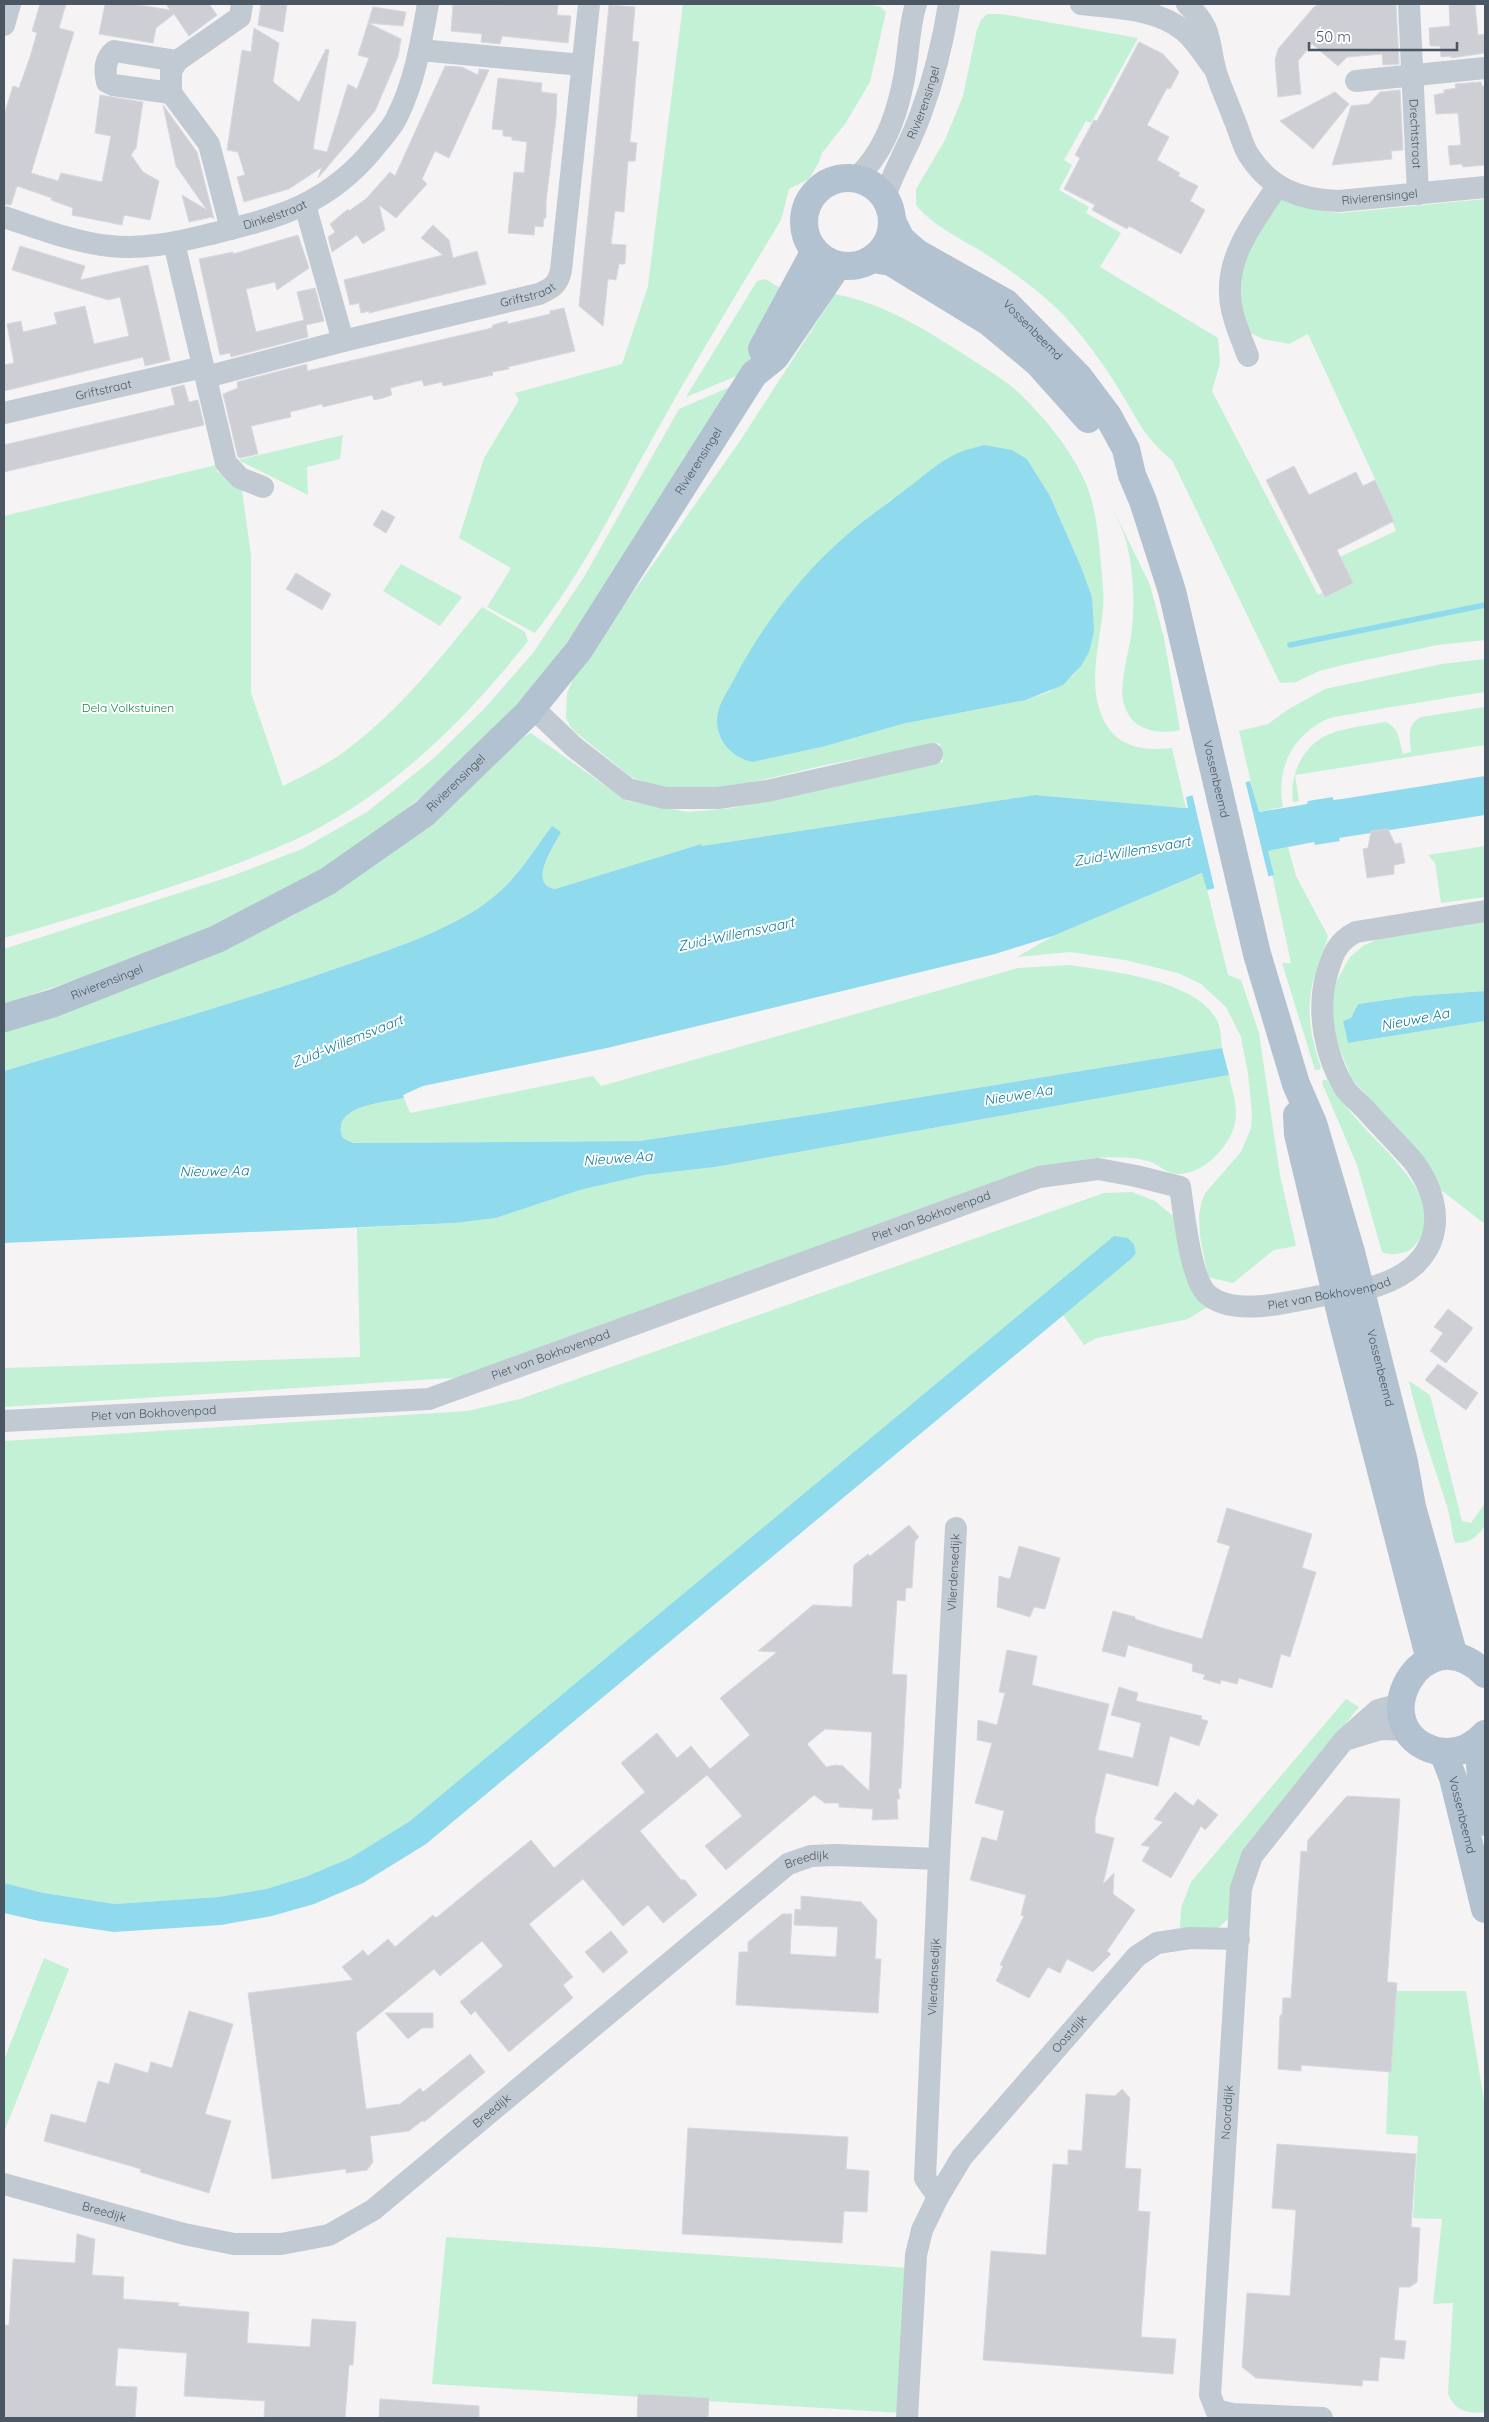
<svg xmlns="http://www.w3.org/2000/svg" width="1489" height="2422" font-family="Quicksand,sans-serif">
	<rect width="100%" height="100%" fill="#f5f3f3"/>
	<g fill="#c3f1d5" fill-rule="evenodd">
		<path d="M683,4H866L881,7L886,12L870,82L845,124L822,153L819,162L809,179L789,189L781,220C739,290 696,360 656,432C618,500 583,572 535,633L487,607L511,568L459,538L484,458L519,400L515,393L622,364L648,286Z"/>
		<path d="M987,14H1002L1138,38L1091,123L1086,121L1064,160L1072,165L1059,190L1089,207L1086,213L1121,233L1100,267L1218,338L1220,363L1212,391L1318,595L1344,582L1335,559L1396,531L1377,483L1308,334L1289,344L1263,339L1238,327L1233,278L1275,196L1321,211L1341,213L1485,199V640L1438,645L1351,663L1319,671L1296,682L1280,683L1172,460C1144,438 1138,420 1120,391C1101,360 1078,328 1052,304C1030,284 1006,267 981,251C959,238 932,225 916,205V189L945,140L963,96L977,29L981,20Z"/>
		<polygon points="765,279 785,291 746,372 686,397 757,281"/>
		<path d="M835,294C888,305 926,330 971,359C987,370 1006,380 1020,394C1044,417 1067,445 1082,475C1097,504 1099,542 1102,575C1103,586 1104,598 1103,609C1100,643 1088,680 1101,714C1113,746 1141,752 1172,748L1186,808L1035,795L702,846L701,844L555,889C527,884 554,846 561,832L552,827C533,851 515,880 491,899C452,929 387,951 340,967C229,1006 116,1037 4,1071V1031L237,942L296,914L450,808L522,738L531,733L627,801L688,812L733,808L913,765L943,762L940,743L825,765L724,789H663L631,777L573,730L566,719L567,693L576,673L740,441ZM1012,450L1027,459L1050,496L1082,569L1092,597L1089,652L1073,676L1049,692L1026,700L902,724L826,746L753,762L766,628L790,594L833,548L890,500Z"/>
		<polygon points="739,383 576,630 529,692 438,784 387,824 340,858 260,905 195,934 84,977 4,1004 4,949 229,877 302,849 367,812 434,758 484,709 533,653 584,577 679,409"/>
		<polygon points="343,435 340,459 307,467 308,495 238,460"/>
		<path d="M216,465L217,472L241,483L251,555V693L283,786C305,775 329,764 349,748C401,709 441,657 482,607L525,632L528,641C468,717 395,790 307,834C270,852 231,866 191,880C129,901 67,920 4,938V516Z"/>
		<path d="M1113,509L1150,585L1164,638L1180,730C1157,735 1131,730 1124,704C1118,684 1130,650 1132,629C1135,602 1133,567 1126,541C1123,530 1117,519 1113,509Z"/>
		<polygon points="401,564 462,597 440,626 383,591"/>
		<path d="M1485,659V692C1442,699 1400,705 1357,713C1347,715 1332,716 1323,721C1290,739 1276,771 1283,807L1258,812L1239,731L1268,724L1287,710L1325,689L1442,664Z"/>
		<path d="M1485,707V745L1295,775L1299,801L1293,802C1289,772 1305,741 1335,732C1351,727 1369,725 1385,722C1400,727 1399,742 1403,754L1411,752C1410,737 1406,725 1421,717Z"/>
		<polygon points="1485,846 1485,897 1441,903 1435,863 1428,855"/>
		<path d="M1288,847L1296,876L1328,936C1323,954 1314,973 1311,991C1307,1018 1312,1042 1321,1067L1319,1070H1315L1282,963H1291L1267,851Z"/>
		<polygon points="1203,873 1228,975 1241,980 1259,1033 1280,1175 1296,1246 1274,1250 1233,1283 1208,1277 1200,1236 1199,1215 1202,1200 1206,1192 1241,1152 1251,1128 1252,1114 1248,1074 1241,1037 1226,1007 1201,984 1178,973 1125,960 1070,952 1017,957 1053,936"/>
		<polygon points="1485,920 1485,991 1413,996 1358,1004 1351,1018 1343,1021 1348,1043 1485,1021 1485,1224 1437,1187 1399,1132 1352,1079 1333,1033 1332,989 1350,957 1363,946 1388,934"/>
		<path d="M1069,965C1108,971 1203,980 1219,1025C1221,1032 1221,1041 1222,1048L817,1114L639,1141L353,1143L343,1138C329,1106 382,1103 404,1098L410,1113L593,1076L601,1086L1018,968Z"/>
		<path d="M1229,1075C1231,1087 1236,1100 1236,1113C1237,1140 1206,1174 1179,1174C1169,1175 1158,1164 1148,1161C1128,1156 1107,1157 1087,1159L467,1377L4,1407V1368L360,1357L357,1228L455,1223L496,1218L580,1190L645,1175L715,1167Z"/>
		<path d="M1323,1080H1327C1337,1095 1348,1110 1360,1123C1384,1151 1458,1210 1411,1249C1405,1254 1389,1256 1382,1252L1357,1165L1322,1083Z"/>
		<polygon points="1132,1192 1155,1201 1173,1216 1209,1306 1188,1319 1097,1338 1084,1345 1063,1315 1136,1253 1134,1244 1128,1238 410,1821 350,1858 305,1877 266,1889 218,1897 115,1904 44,1893 4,1883 4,1441 467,1411 520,1399 1104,1193"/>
		<path d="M1409,1381L1430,1395L1462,1521L1471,1523L1485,1503V1526C1476,1537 1471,1543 1455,1543C1451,1531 1451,1518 1447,1506C1434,1465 1418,1423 1409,1381Z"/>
		<polygon points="1346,1699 1359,1707 1250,1841 1237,1869 1229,1918 1218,1928 1180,1928 1181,1908 1191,1882"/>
		<polygon points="44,1958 69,1969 4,2132 4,2060"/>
		<path d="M1392,1991H1466L1485,2107V2413C1466,2412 1457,2413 1448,2394L1453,2303L1433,2304L1442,2219L1413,2218L1418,2136L1386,2134Z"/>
		<polygon points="446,2237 910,2268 902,2413 432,2384"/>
	</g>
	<g fill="#90daee">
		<path d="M984,445L1012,450L1027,459L1050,496L1082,569L1092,597L1094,632L1089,652L1081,666L1063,685L1026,700L902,724L826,746L753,762C733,758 717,742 717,720C717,708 725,695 731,685C759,629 801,574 849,533C868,517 889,502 909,487C925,475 940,461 958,453C966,449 975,448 984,445Z"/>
		<path d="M1485,776V815L1339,838L1340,841L1315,845L1314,842L1268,851L1274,875L1207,890L1202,873L1053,936L995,954L607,1048L423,1086L403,1095L404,1098C382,1103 329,1106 343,1138L353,1143L639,1141L817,1114L1222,1048L1229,1075L715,1167L645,1175L580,1190L496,1218L455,1223L4,1243V1071C116,1037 229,1006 340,967C387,951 453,929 491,899C516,880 533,851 552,826L561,832C554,846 527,884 555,889L701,844L702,846L1035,795L1185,808H1188L1186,797L1250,781L1259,812L1307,804L1308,801L1333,797V800L1342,799Z"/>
		<polygon points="1485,991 1485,1021 1348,1043 1343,1021 1351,1018 1358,1004 1413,996"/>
		<polygon points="1114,1236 1128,1238 1134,1244 1136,1253 1131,1259 426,1844 363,1883 314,1904 272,1916 221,1925 114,1932 39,1921 4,1913 4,1883 44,1893 115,1904 218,1897 266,1889 305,1877 350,1858 410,1821"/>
	</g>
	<polygon fill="#f5f3f3" points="1245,780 1269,879 1215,891 1192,793"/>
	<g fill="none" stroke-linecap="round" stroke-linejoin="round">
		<polyline stroke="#90daee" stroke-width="5.5" points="1290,645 1485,605"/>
	</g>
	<g fill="#cdcfd5" stroke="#d7d9de" fill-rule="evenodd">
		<polygon points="40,4 66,4 59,28 74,32 31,173 58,181 61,173 102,182 111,136 95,133 100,95 143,102 136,148 131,155 143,172 159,181 150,220 124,215 122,225 72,215 73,208 51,200 52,198 17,186 11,205 4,204 4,115 13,86 19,88 30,57 37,33 32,31"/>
		<polygon points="105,4 133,4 170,10 166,4 209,4 217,15 189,36 174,14 156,28 153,43 99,34"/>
		<polygon points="261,4 287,4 283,32 258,25"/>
		<polygon points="558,4 557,15 571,16 568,43 502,36 500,44 481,42 482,34 451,31 453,5"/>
		<polygon points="1320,4 1396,4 1399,64 1383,65 1382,54 1347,57 1338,66 1312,44 1298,61 1301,94 1278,97 1275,60 1278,49 1314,7"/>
		<polygon points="1449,4 1475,4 1478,35 1485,34 1485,53 1451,58 1451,56 1441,57 1440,46 1430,46 1429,28 1450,26"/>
		<polygon points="609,5 635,7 632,41 639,42 630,142 637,143 635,161 628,161 624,212 615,211 611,244 626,245 625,264 619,264 616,280 608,279 603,326 579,306"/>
		<polygon points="373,7 406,12 403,26 368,23"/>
		<polygon points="368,23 401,39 398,57 375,111 318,178 322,167 289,189 244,202 237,177 245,175 238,152 227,150 242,50 251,52 254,28 279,43 273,82 299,102 326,49 329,50 313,149 327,152 348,84 357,89 369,58 358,55"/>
		<polygon points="1139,42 1163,54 1179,72 1170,89 1167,88 1147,125 1169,137 1157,160 1180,173 1178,176 1198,186 1190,201 1205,210 1181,254 1129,226 1127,229 1092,210 1095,205 1064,189 1080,158 1075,155 1094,120 1097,121"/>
		<polygon points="445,66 462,67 478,75 479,69 489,70 449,158 435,151 422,179 427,184 396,218 379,205 385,230 363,244 357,235 332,252 328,237 335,232 330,224 348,209 349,211 366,199 390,172 395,176"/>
		<polygon points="498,78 542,83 541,92 557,94 556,118 546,202 546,218 544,218 543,227 535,226 534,235 508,233 514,172 524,173 527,142 512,140 512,137 503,136 503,130 492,129"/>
		<polygon points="1481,82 1482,86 1485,86 1485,165 1463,167 1462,164 1450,165 1448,146 1461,145 1458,113 1436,114 1434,95 1444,93 1444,90 1456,88 1455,84"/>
		<polygon points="1400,90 1403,150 1391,151 1392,159 1332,165 1351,106 1369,104 1380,92"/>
		<polygon points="1335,92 1349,104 1313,149 1280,121"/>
		<polygon points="163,105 197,152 214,219 212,217 189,222 182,195 207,210 176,166"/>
		<polygon points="433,225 449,240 453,258 477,251 486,284 369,313 369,311 361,313 359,303 350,305 344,280 443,255 421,238"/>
		<polygon points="298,235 309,268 277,290 275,282 246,289 256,332 304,320 297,292 315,288 324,321 306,325 308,337 231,357 230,353 220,355 199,259 233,252 233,254"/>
		<polygon points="20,246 85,266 80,280 148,265 170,360 145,366 143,357 4,391 4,365 14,363 7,324 21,321 23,332 57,324 54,313 85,306 94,344 129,336 120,297 108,300 12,270"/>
		<polygon points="564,308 575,351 508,367 509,369 492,372 493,375 443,386 442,382 424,386 422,380 390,388 392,395 383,398 374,400 372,395 323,407 322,404 290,412 291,417 251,426 258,454 240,458 238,457 223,394 238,388 237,382 307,364 307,371 492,328 493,325 507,321 508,324 550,314 550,311"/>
		<polygon points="184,385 189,402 198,400 204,425 4,472 4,445 175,405 171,388"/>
		<polygon points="1294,466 1309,495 1356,472 1363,486 1375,480 1394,521 1337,550 1353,583 1325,597 1266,480"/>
		<polygon points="382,510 395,517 386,533 373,525"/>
		<polygon points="296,573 331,594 322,610 286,589"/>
		<polygon points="1388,829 1395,844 1401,843 1405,863 1394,865 1394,874 1367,878 1363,849 1368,848 1371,831"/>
		<polygon points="1448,1309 1473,1328 1446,1363 1430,1351 1443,1333 1434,1327"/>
		<polygon points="1438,1364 1478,1393 1466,1410 1425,1380"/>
		<polygon points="1227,1508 1312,1534 1302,1568 1316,1572 1290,1657 1281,1654 1272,1688 1239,1678 1237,1684 1221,1680 1220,1684 1203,1679 1205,1675 1192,1671 1193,1664 1128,1645 1125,1657 1102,1651 1113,1611 1135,1617 1135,1619 1162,1628 1202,1639 1230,1546 1217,1542"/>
		<path d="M909,1525L919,1537L915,1541L912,1588H906L905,1601L897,1600L892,1674L907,1675L901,1788L898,1789L900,1799H897L898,1819L872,1820L873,1809L839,1807V1803H825L814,1795L726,1870L705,1846L742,1816L707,1775L640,1831L681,1880H685L697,1895L663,1923L648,1905L623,1926L583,1879L529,1924L573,1977L563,1985L573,1998L509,2052L475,2011L471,2015L460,2002L503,1966L482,1941L440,1976L434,1969L356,2033L366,2109L400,2104L420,2088L423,2092L470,2054L485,2072L424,2122L423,2120L409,2131L370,2136L373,2162L367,2170L346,2173V2169L272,2179L248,1993L353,1980L342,1967L363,1950L368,1956L388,1939L395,1947L433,1915L436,1918L531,1840L554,1868L645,1792L621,1763L657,1733L677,1758L691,1746L710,1769L750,1735L720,1698L777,1652L758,1651L813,1605L852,1607L854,1565L868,1554L870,1556ZM825,1729L872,1732L869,1791L843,1766L835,1765L826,1767L807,1744Z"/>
		<polygon points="1019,1546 1060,1558 1045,1609 1034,1607 1030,1617 997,1607 999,1576 1010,1579"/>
		<polygon points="1007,1650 1037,1656 1032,1685 1109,1704 1098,1750 1133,1758 1141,1723 1111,1715 1119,1687 1138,1693 1136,1701 1202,1716 1201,1719 1208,1721 1199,1746 1170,1736 1158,1786 1106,1773 1095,1819 1095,1833 1114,1838 1103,1884 1114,1873 1113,1894 1135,1910 1107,1951 1111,1954 1093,1972 1067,1959 1060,1973 1048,1967 1029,1998 996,1981 1003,1966 1000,1965 1024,1916 1021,1915 1026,1895 970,1880 982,1837 997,1841 1004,1811 975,1803 992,1743 977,1740 978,1720 997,1725 1005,1693 999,1692"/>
		<polygon points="1175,1792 1193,1806 1198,1799 1218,1815 1205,1830 1201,1826 1171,1878 1142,1861 1150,1847 1141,1845 1163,1822 1154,1819"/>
		<polygon points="1347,1796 1400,1799 1387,1982 1397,1983 1391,2072 1301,2065 1301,2071 1278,2069 1280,2015 1282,2015 1283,1998 1291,1998 1301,1851 1307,1852 1308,1840"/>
		<polygon points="801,1896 861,1902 877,1920 875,1959 881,1959 878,2013 736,2005 739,1952 748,1952 748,1942 782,1914 792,1914 790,1954 836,1957 838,1927 794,1925 795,1909 801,1910"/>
		<polygon points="611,1931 628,1952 603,1973 585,1952"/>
		<polygon points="189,2011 233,2024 205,2114 231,2121 209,2193 140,2172 141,2169 44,2141 51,2114 86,2123 98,2081 109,2084 115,2063 148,2073 151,2062 172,2068"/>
		<polygon points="385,2013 433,2013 433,2028 422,2028 408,2039"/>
		<polygon points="1122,2089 1130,2098 1125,2168 1141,2169 1138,2211 1150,2212 1141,2337 1176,2339 1173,2374 983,2360 991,2251 1046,2255 1053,2164 1068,2165 1068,2150 1082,2151 1086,2094 1115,2096"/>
		<polygon points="688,2128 848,2137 846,2169 869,2171 867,2212 844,2211 842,2243 682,2234"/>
		<polygon points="1277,2144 1416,2154 1411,2227 1420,2228 1417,2282 1410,2287 1399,2287 1394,2340 1406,2341 1404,2359 1380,2357 1378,2381 1363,2380 1362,2386 1256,2378 1242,2367 1247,2293 1290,2296 1296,2210 1272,2208"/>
		<polygon points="77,2234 95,2239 92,2275 124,2277 123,2299 179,2303 178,2306 249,2312 247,2343 310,2347 312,2319 356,2322 353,2365 349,2365 345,2418 264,2418 265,2401 184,2396 187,2353 118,2348 115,2386 137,2387 135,2418 4,2418 4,2325 9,2325 13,2259 75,2263"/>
		<polygon points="638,2394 709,2398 708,2418 637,2418"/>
		<polygon points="380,2399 479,2406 479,2418 379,2418"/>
	</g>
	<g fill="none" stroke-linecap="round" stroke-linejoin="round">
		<g stroke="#c1cad2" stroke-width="22">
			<path d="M1081,4C1115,8 1157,8 1184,31C1195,40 1204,55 1213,67"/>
			<path id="s1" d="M1187,4C1214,30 1207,40 1216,72C1221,88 1228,103 1234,119C1239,130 1242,144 1248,154C1270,189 1300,200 1339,201L1485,187"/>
			<path id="s2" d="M1409,4L1418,194"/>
			<polyline points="4,25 10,4"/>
			<polyline points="420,50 582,65"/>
			<polyline points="1356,81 1485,68"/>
			<path d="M171,93L113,85L107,82C104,70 105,59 114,51L177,61"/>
			<path d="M856,178C883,154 896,118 903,83C909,57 908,29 916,4"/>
			<path id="s3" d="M885,197C894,169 910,144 920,116C934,79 943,42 949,4"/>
			<polyline points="305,205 343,341"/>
			<path id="s4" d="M4,217C38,228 73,242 110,246C145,250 177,242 211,234C279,217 328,205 375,147C382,138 392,128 397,117C415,81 421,43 428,4"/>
			<polyline points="231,229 209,144 171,93 171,71 177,61 240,17 242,4"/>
			<polyline points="174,243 226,463 240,478 263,487"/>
			<path d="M1248,356C1241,337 1230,314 1230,293C1228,252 1257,218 1278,185"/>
			<path id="s5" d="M206,377L343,341L539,294C552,288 558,285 561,270L589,4"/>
			<path id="s6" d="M4,413L203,367"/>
			<polyline points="532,707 574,747 628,789 665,798 718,798 767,791 932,754"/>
			<path id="s7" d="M4,1421L429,1399L1039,1177L1098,1169L1136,1176L1180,1187C1184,1212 1190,1276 1206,1293C1231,1318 1290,1302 1320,1296C1339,1293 1361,1291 1379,1285C1441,1264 1450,1212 1414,1162C1398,1144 1381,1127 1365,1109C1358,1102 1349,1095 1344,1087C1325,1055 1317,1013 1326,977C1332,956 1336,942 1356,932L1485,911"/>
			<polyline points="1348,1739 1381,1729 1407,1730"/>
			<path id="s8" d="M4,2184L184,2234L234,2244H281L329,2235L373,2210L788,1864L811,1856L835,1855L939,1859"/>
			<path id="s9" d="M938,2197L962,2157L1137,1956L1157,1943L1190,1938L1239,1939"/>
			<path id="s10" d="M907,2418L916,2255L922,2230L938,2197L925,2178L939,1859L956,1528"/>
			<path id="s11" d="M1322,2418L1232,2414L1216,2410L1210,2395L1241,1888L1252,1856L1344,1740L1378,1710L1400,1704"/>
		</g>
		<g stroke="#b3c2d1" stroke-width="28">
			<circle cx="848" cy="222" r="44"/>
			<path id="s12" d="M893,223L901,239L917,253L1006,303L1078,376L1108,416L1126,449L1132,475L1143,501L1172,591L1257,954L1296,1084L1313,1123L1351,1252L1404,1462L1412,1507L1454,1656"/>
			<polyline points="873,259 891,262 989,322 1038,363 1088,419"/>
			<polyline points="762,349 815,251"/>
			<path id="s13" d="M4,1018L54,1003L217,939L328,881L425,813L527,714L579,650L754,374L775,357L838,265"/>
			<polyline points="1297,1115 1298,1134 1342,1319 1430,1660"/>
			<path d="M1485,1674C1422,1611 1359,1731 1437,1751C1456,1755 1472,1748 1485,1734"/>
			<polyline points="1478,1742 1485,1822"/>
			<path id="s14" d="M1443,1752L1453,1778L1485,1909"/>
		</g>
	</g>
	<g text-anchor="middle" stroke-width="4" stroke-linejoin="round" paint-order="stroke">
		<g font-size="12" fill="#4a5661" stroke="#fff">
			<text dy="4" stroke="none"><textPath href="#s3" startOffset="102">Rivierensingel</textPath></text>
			<text dy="4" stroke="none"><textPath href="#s2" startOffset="130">Drechtstraat</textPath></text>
			<text dy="4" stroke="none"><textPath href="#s1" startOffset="312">Rivierensingel</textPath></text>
			<text dy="4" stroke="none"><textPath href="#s4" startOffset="279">Dinkelstraat</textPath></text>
			<text dy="4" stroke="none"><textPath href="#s5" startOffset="332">Griftstraat</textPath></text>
			<text dy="4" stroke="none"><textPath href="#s12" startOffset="179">Vossenbeemd</textPath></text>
			<text dy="4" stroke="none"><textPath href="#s6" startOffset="102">Griftstraat</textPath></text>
			<text dy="4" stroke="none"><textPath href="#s13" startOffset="919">Rivierensingel</textPath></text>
			<text dy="4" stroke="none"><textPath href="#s12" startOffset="674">Vossenbeemd</textPath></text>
			<text dy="4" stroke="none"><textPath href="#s13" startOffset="514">Rivierensingel</textPath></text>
			<text dy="4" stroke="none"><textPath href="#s13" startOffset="109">Rivierensingel</textPath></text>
			<text dy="4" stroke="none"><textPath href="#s7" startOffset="960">Piet van Bokhovenpad</textPath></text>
			<text dy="4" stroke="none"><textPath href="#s7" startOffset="1456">Piet van Bokhovenpad</textPath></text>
			<text dy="4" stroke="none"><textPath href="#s7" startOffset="555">Piet van Bokhovenpad</textPath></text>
			<text dy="4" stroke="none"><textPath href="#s12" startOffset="1286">Vossenbeemd</textPath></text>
			<text dy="4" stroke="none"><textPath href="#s7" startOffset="150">Piet van Bokhovenpad</textPath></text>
			<text dy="4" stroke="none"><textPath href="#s10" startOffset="855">Vlierdensedijk</textPath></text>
			<text dy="4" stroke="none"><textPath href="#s14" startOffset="66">Vossenbeemd</textPath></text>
			<text dy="4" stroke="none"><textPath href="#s8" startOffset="944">Breedijk</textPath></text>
			<text dy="4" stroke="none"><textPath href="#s10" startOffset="450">Vlierdensedijk</textPath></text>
			<text dy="4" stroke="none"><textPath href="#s9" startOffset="210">Oostdijk</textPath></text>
			<text dy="4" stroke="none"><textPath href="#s8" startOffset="539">Breedijk</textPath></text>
			<text dy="4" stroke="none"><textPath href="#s11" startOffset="406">Noorddijk</textPath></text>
			<text dy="4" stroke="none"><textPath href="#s8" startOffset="104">Breedijk</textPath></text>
		</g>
		<g font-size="12" fill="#17864f" stroke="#fff">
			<text x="128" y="712">Dela Volkstuinen</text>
		</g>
		<g font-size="14" font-style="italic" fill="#0c7c9b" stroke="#fff">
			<text transform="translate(1132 851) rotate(-10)" y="5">Zuid-Willemsvaart</text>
			<text transform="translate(736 934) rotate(-12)" y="5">Zuid-Willemsvaart</text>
			<text transform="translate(1415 1019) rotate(-11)" y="5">Nieuwe Aa</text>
			<text transform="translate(347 1041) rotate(-22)" y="5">Zuid-Willemsvaart</text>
			<text transform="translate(1018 1095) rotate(-9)" y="5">Nieuwe Aa</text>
			<text transform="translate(618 1158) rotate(-4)" y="5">Nieuwe Aa</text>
			<text transform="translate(214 1171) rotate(-1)" y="5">Nieuwe Aa</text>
		</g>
	</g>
	<rect width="1489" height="2422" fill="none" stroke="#4a5661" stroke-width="10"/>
	<path d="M1309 42v8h148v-8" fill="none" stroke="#4a5661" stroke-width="2.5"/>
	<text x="1316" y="42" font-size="15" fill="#4a5661" stroke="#ffffff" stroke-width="4" paint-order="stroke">50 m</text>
</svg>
